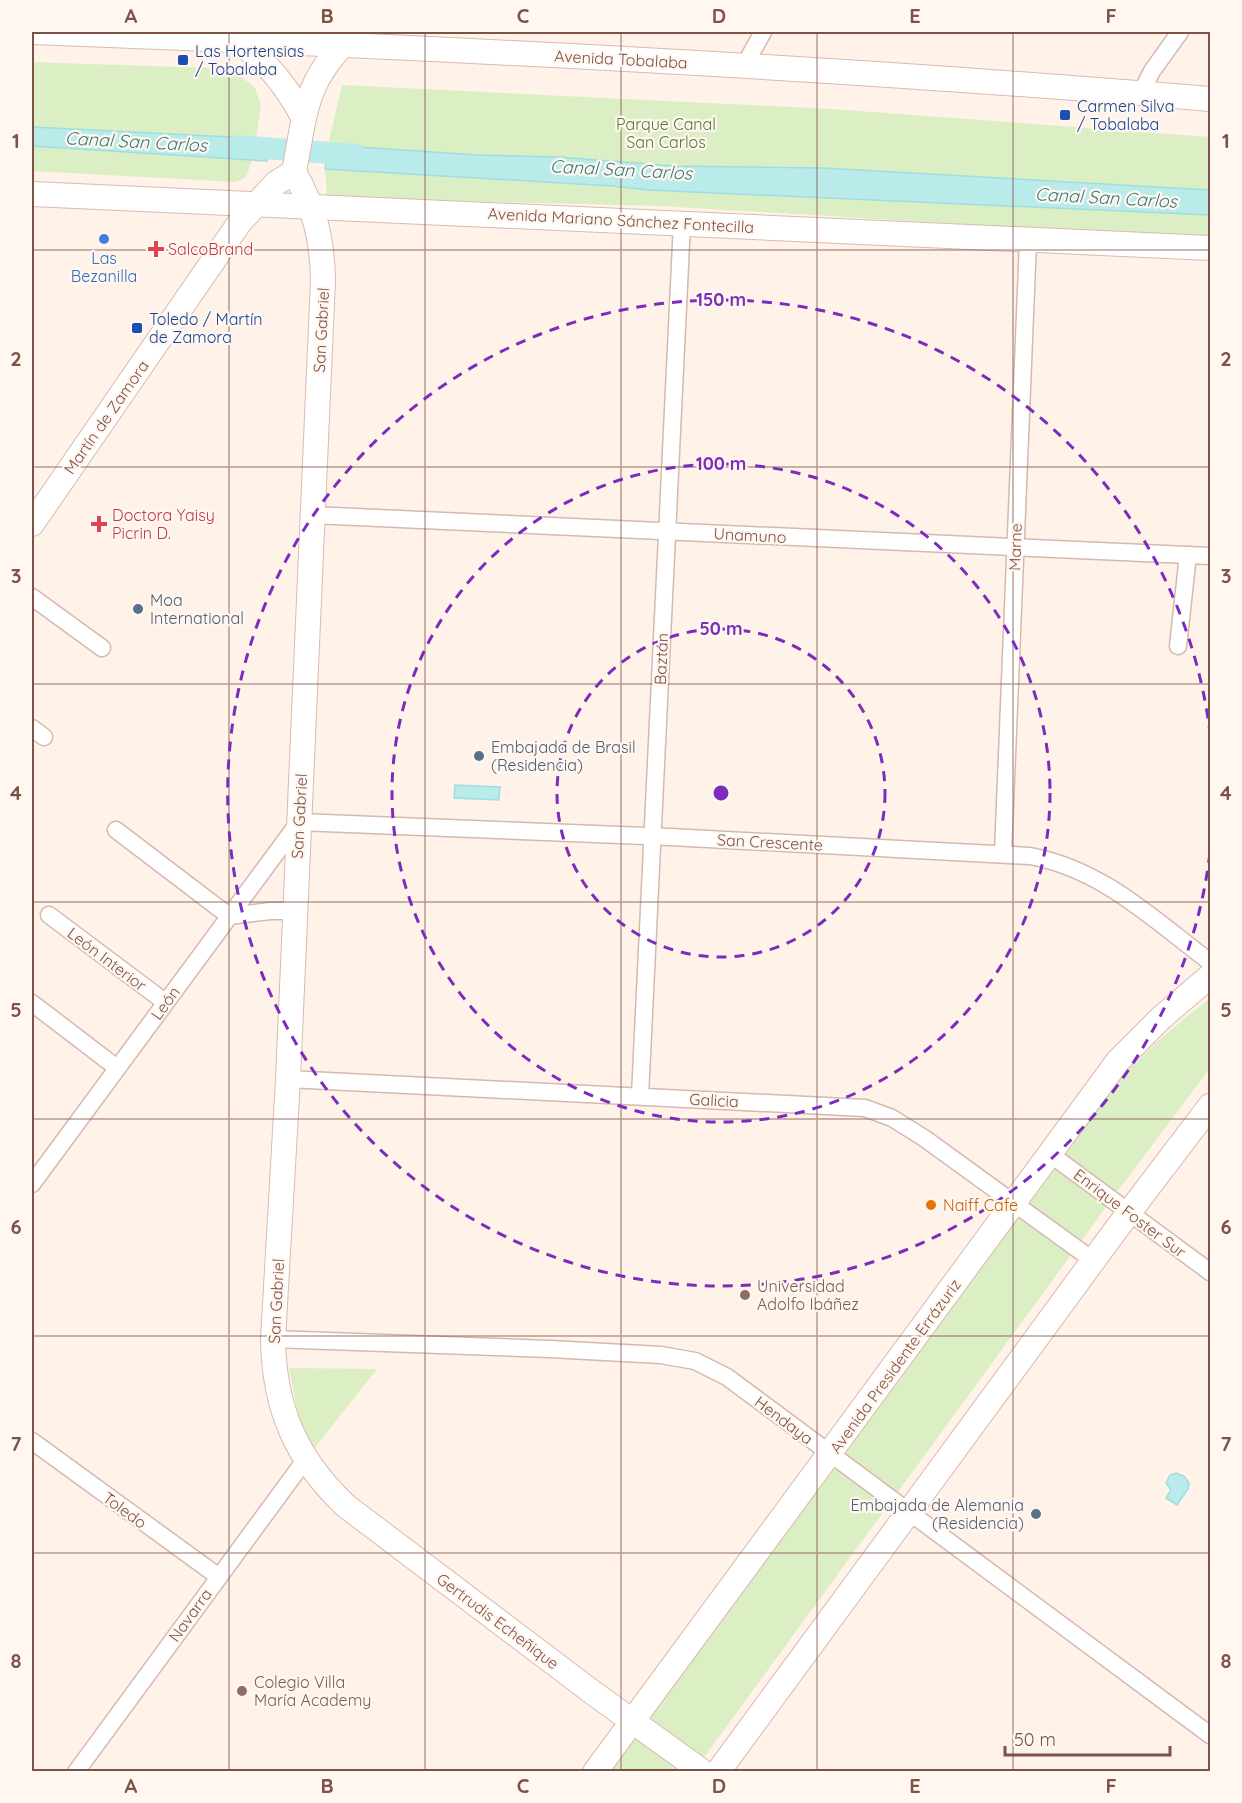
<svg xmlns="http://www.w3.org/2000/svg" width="1242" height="1803" font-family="Quicksand,sans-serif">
	<rect width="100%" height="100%" fill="#fff2e8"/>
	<g fill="#dcefc4">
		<polygon points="32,62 209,68 241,76 255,88 261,105 256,138 32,127"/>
		<polygon points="342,85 832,109 1210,137 1210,190 824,168 675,166 559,157 478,155 328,145"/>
		<polygon points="32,146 252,160 246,177 236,182 32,171"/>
		<polygon points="325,169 612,186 648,190 1210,215 1210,239 660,206 327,198"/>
		<polygon points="1210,998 1210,1068 1208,1071 1117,1192 694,1771 608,1772 1122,1076 1160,1039"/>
		<polygon points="289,1368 377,1369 313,1450 300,1424"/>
	</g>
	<g fill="#b9ebeb" stroke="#9edede" stroke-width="1.5">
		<polygon points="32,127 269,139 267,161 32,146"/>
		<polygon points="328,145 478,155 559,157 675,166 824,168 1210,190 1210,215 648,190 612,186 325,169"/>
		<polygon points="455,785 500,787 499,800 454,798"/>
		<polygon points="1176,1473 1184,1476 1189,1483 1188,1489 1177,1505 1166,1498 1171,1490 1166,1483 1170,1475"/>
	</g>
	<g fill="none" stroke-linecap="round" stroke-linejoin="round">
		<polyline stroke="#b9ebeb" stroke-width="22" points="237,146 356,155"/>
		<g stroke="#d5b9ae" stroke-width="19">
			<g id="street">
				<polyline points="744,66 763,32"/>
				<polyline points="1141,93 1152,71 1180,32"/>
				<polyline points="312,515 1210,556"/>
				<polyline points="32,597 102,648"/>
				<polyline points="1178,646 1188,555"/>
				<polyline points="32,728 44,737"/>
				<polyline points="116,830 229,916 270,911 295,911"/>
				<polyline points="1003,853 1028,241"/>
				<polyline points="49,915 165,1002"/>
				<polyline points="32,1003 117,1068"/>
				<polyline points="288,1079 865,1108 892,1118 924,1138 1094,1261"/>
				<polyline points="640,1096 682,223"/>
				<polyline points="1050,1154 1210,1272"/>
				<path d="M32,1184L299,822L670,837L1030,856C1102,869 1153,919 1210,962"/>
				<polyline points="273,1339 550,1349 661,1355 695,1361 727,1377 1210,1735"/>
				<polyline points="32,1441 219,1577"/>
				<polyline points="76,1772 305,1460"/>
			</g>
		</g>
		<g stroke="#dbbaae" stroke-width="26">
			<g id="secondary">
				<path d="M32,32C425,47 818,66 1210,99"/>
				<path d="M236,40C266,60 286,85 303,117"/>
				<path d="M294,172C315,209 322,238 323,280L288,1079L273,1339C274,1408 296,1459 346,1506L592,1692L703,1772"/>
				<path d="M294,172C305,116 304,81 349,39"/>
				<polyline points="32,194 1210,248"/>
				<polyline points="32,524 240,222 276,183 294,172"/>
				<polyline points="595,1772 1118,1061 1161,1018 1210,976"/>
				<polyline points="718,1772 1115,1231 1210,1106"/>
			</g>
		</g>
		<use href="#street" stroke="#fff" stroke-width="16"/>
		<use href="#secondary" stroke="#fff" stroke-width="24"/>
	</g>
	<path fill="none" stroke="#7d5248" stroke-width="1.5" stroke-opacity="0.55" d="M229,32V1772M425,32V1772M621,32V1772M817,32V1772M1013,32V1772M32,250H1210M32,467H1210M32,684H1210M32,902H1210M32,1119H1210M32,1336H1210M32,1553H1210"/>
	<g fill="none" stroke="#7b2cbf" stroke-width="3" stroke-dasharray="10 8">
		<circle cx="721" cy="793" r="164"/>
		<circle cx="721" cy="793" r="329"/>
		<path d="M1210 853A493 493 0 1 1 1210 733"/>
	</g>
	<g fill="#1a4fb4" stroke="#fff7f0" stroke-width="2">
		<rect x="177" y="54" width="12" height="12" rx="3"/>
		<rect x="1059" y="109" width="12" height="12" rx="3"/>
		<rect x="131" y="322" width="12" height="12" rx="3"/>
	</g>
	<circle fill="#3f7fe0" stroke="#fff7f0" stroke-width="2" cx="104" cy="239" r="6"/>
	<g fill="#e0444e" stroke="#fff7f0" stroke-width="2">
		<path d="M153 240h6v6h6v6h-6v6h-6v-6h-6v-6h6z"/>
		<path d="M96 515h6v6h6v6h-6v6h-6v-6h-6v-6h6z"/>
	</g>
	<g fill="#5c6f8a" stroke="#fff7f0" stroke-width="2">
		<circle cx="138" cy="609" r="6"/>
		<circle cx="479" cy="756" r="6"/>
		<circle cx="1036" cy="1514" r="6"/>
	</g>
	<circle fill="#e8710a" stroke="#fff7f0" stroke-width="2" cx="931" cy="1205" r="6"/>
	<g fill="#8d6e63" stroke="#fff7f0" stroke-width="2">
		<circle cx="745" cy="1295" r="6"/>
		<circle cx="242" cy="1691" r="6"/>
	</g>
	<g text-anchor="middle" stroke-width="4.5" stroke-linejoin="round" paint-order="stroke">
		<g font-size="16" fill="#164399" stroke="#fff7f0" text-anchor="start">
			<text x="195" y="57">Las Hortensias<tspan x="195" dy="18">/ Tobalaba</tspan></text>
			<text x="1077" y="112">Carmen Silva<tspan x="1077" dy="18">/ Tobalaba</tspan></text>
			<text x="149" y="325">Toledo / Martín<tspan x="149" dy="18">de Zamora</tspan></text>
		</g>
		<g font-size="16" fill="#7d5248" stroke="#fff7f0">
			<text transform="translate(621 59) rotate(3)" y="6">Avenida Tobalaba</text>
			<text transform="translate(621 220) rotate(3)" y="6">Avenida Mariano Sánchez Fontecilla</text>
			<text transform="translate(321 330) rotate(-87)" y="6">San Gabriel</text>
			<text transform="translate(106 417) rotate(-55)" y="6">Martín de Zamora</text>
			<text transform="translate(750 535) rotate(3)" y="6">Unamuno</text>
			<text transform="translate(1015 547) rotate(-88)" y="6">Marne</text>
			<text transform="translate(661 659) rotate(-87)" y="6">Baztán</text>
			<text transform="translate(299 816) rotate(-87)" y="6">San Gabriel</text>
			<text transform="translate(770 842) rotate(3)" y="6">San Crescente</text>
			<text transform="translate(107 959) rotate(37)" y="6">León Interior</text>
			<text transform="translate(165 1003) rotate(-54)" y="6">León</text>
			<text transform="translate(714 1100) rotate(3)" y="6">Galicia</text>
			<text transform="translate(1130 1213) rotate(37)" y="6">Enrique Foster Sur</text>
			<text transform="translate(276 1301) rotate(-87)" y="6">San Gabriel</text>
			<text transform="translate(895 1366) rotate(-54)" y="6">Avenida Presidente Errázuriz</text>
			<text transform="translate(784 1420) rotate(37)" y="6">Hendaya</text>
			<text transform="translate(125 1510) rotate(36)" y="6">Toledo</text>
			<text transform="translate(190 1615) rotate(-54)" y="6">Navarra</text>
			<text transform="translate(498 1621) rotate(37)" y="6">Gertrudis Echeñique</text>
		</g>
		<g font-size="16" fill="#557739" stroke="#fff7f0">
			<text x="666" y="130">Parque Canal<tspan x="666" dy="18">San Carlos</tspan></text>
		</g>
		<g font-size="16" fill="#be3a42" stroke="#fff7f0" text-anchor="start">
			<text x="168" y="255">SalcoBrand</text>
			<text x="112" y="521">Doctora Yaisy<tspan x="112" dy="18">Picrin D.</tspan></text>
		</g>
		<g font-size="16" fill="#366cbe" stroke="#fff7f0">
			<text x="104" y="264">Las<tspan x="104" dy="18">Bezanilla</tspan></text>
		</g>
		<g font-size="16" fill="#4e5e75" stroke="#fff7f0" text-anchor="start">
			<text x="150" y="606">Moa<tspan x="150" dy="18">International</tspan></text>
			<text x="491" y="753">Embajada de Brasil<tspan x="491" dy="18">(Residencia)</tspan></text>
			<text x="1024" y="1511" text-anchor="end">Embajada de Alemania<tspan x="1024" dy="18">(Residencia)</tspan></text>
		</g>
		<g font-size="16" fill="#c56008" stroke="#fff7f0" text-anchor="start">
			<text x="943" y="1211">Naiff Cafe</text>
		</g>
		<g font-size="16" fill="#785e54" stroke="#fff7f0" text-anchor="start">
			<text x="757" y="1292">Universidad<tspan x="757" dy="18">Adolfo Ibáñez</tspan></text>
			<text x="254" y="1688">Colegio Villa<tspan x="254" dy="18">María Academy</tspan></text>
		</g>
		<g font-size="18" font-style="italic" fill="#367b7b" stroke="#fff7f0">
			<text transform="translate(136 142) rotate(3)" y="6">Canal San Carlos</text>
			<text transform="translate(621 170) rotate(3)" y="6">Canal San Carlos</text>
			<text transform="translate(1106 198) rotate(3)" y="6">Canal San Carlos</text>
		</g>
	</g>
	<circle cx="721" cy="793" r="9" fill="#7b2cbf" stroke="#fff7f0" stroke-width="3"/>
	<g font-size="18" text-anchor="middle" font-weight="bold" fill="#7b2cbf" stroke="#fff7f0" stroke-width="4.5" stroke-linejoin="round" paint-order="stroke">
		<text x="721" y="306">150 m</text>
		<text x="721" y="470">100 m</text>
		<text x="721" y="635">50 m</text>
	</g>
	<rect width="1242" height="1803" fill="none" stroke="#fff7f0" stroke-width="66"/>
	<path d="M1005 1746v9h165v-9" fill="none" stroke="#7d5248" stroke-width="3"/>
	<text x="1014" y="1746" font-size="18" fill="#7d5248" stroke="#fff7f0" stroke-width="4.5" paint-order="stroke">50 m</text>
	<rect x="33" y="33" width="1176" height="1737" fill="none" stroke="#7d5248" stroke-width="2"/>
	<g font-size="20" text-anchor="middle" font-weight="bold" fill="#7d5248">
		<text x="131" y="23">A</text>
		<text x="327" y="23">B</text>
		<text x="523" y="23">C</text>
		<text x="719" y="23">D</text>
		<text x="915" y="23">E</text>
		<text x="1111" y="23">F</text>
		<text x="16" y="148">1</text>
		<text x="1226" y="148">1</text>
		<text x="16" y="366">2</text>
		<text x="1226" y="366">2</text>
		<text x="16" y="583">3</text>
		<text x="1226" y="583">3</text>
		<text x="16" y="800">4</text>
		<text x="1226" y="800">4</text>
		<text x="16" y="1017">5</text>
		<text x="1226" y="1017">5</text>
		<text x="16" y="1234">6</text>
		<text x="1226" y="1234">6</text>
		<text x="16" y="1451">7</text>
		<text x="1226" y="1451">7</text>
		<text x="16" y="1668">8</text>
		<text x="1226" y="1668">8</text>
		<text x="131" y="1793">A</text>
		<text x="327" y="1793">B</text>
		<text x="523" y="1793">C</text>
		<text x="719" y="1793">D</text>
		<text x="915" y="1793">E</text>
		<text x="1111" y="1793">F</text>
	</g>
</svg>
